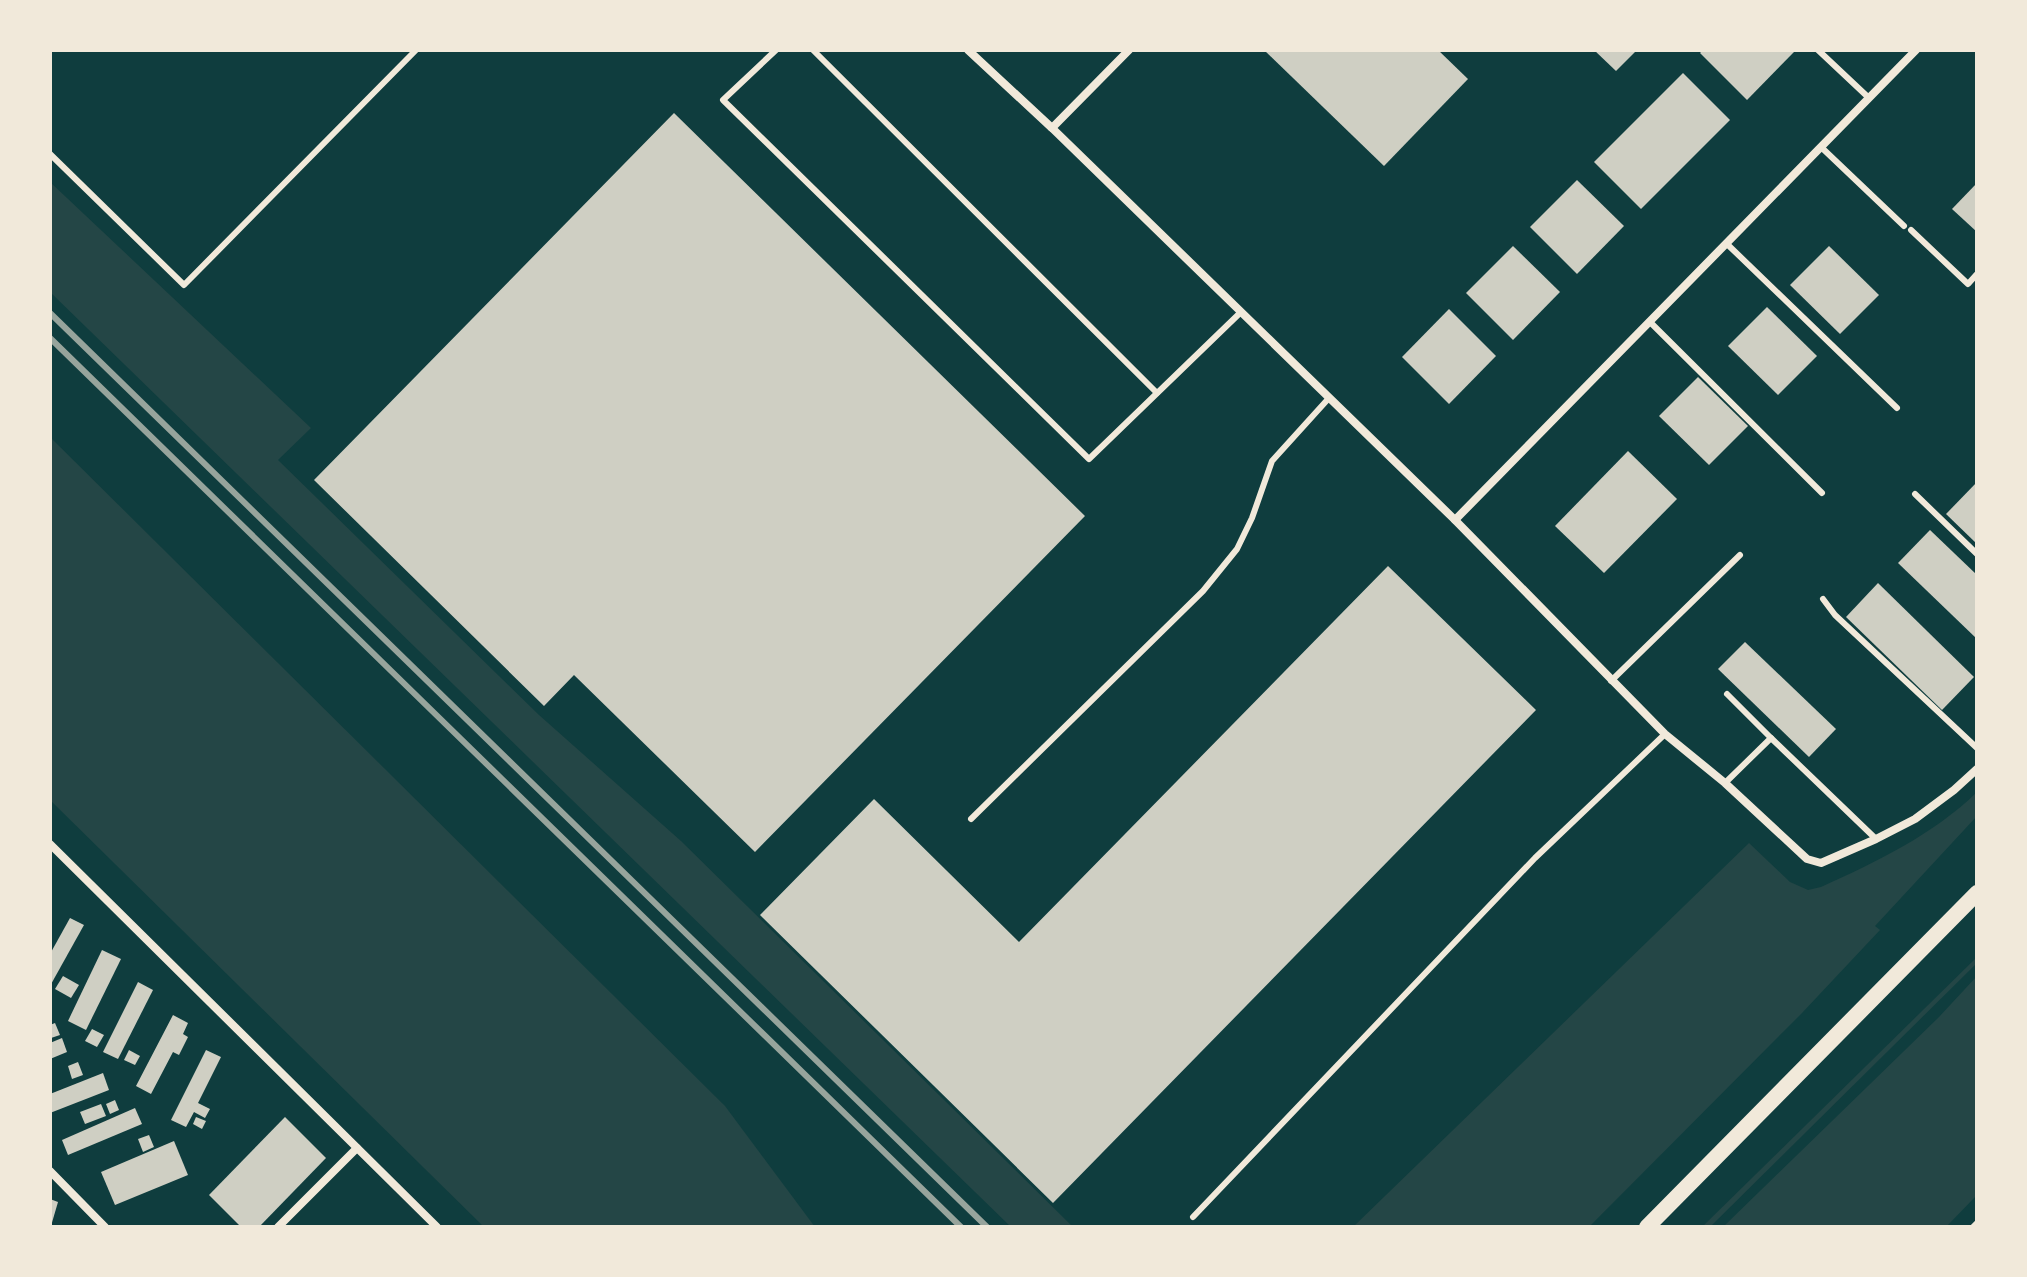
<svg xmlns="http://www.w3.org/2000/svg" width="2027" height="1277" font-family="Arial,sans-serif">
	<rect width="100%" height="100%" fill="#0f3d3e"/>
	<g fill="#244646">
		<polygon points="50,182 311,428 278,460 539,715 681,841 1073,1227 1011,1227 50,292"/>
		<polygon points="50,437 725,1106 815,1227 484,1227 50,800"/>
		<path d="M1977,792V816L1875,926L1880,930L1802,1013L1589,1227H1353L1749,843L1790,882L1808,890L1821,887C1876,862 1933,835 1977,792Z"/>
		<polygon points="1977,957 1977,963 1710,1227 1702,1227"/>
		<polygon points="1977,976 1977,1195 1946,1227 1723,1227 1939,1017"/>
	</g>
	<g fill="#cfcfc3">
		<polygon points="1264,50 1438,50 1468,79 1384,166"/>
		<polygon points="1594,50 1637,50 1616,71"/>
		<polygon points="1703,50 1792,50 1794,52 1747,100 1700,53"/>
		<polygon points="1683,73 1730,120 1641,209 1594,162"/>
		<polygon points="674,113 1085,516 755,852 574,675 544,706 314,480"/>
		<polygon points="1577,180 1624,226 1577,274 1530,227"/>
		<polygon points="1977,183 1977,232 1952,209"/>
		<polygon points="1513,246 1560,292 1513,340 1466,293"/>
		<polygon points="1829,246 1879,295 1840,334 1790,285"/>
		<polygon points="1767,307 1817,356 1778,395 1728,346"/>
		<polygon points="1449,309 1496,356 1449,404 1402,357"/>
		<polygon points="1698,377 1748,426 1709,465 1659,416"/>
		<polygon points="1628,451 1677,499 1604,573 1555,526"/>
		<polygon points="1977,482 1977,544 1946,514"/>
		<polygon points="1930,530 1977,575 1977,639 1898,563"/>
		<polygon points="1388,566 1536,710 1053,1203 760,915 874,799 1019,942"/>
		<polygon points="1878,583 1974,677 1942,710 1846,617"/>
		<polygon points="1745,642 1836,729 1809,757 1718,669"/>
		<polygon points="70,918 84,925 50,986 50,954"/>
		<polygon points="102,950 121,959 86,1030 68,1021"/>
		<polygon points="63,976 79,985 71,998 55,989"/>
		<polygon points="138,982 153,990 118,1059 103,1052"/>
		<polygon points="173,1015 188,1023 183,1034 188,1037 179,1055 173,1052 151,1094 136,1086"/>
		<polygon points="55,1023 60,1035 51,1038 50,1025"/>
		<polygon points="92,1029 104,1035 97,1047 85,1041"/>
		<polygon points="62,1038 67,1052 50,1059 50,1043"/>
		<polygon points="129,1050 140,1056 135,1065 124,1060"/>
		<polygon points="206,1050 221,1057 198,1103 210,1109 205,1118 194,1112 186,1127 171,1120"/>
		<polygon points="78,1062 83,1075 72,1079 68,1066"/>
		<polygon points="103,1073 109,1090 50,1113 50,1094"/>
		<polygon points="115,1100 119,1110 110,1114 106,1104"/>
		<polygon points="101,1104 106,1116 85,1124 80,1112"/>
		<polygon points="135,1108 142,1124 68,1155 62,1140"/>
		<polygon points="196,1117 206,1121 202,1129 193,1124"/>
		<polygon points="285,1117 326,1158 259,1227 241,1227 209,1195"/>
		<polygon points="149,1135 154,1147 143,1152 138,1139"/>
		<polygon points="174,1141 188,1175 115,1205 101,1172"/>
		<polygon points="50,1199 58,1202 51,1226 50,1225"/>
	</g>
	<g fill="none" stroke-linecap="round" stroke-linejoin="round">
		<g stroke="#f1e9da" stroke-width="6">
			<polyline points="776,50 723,100 1089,459 1241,312"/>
			<polyline points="813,50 1157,393"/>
			<polyline points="1818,50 1869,98"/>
			<polyline points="1821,147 1904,226"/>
			<polyline points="50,154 184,285 416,50"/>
			<polyline points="1911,230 1968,284 1977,274"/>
			<polyline points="1727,244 1897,408"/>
			<polyline points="1650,322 1822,493"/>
			<polyline points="1915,494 1977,554"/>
			<polyline points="1823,599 1835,615 1977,748"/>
			<polyline points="1611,681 1740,555"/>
			<polyline points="1727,694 1771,738"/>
			<polyline points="1725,783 1771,738 1876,839"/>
			<polyline points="971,819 1203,591 1237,549 1252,518 1272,461 1329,398"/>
			<polyline points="1193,1217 1535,858 1665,734"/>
			<polyline points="1973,1227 1977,1223"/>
		</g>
		<g stroke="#f1e9da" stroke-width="8">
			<polyline points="968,50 1052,128 1455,520 1665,734 1725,783 1807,859 1821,863 1876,839 1915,819 1954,790 1977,769"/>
			<polyline points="1052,128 1129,50"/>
			<polyline points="1455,520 1916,50"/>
			<polyline points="50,844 437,1227"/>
			<polyline points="50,1171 105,1227"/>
			<polyline points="278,1227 357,1148"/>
		</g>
		<polyline stroke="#f1e9da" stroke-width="16" points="1647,1227 1977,893"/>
		<g stroke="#97a49c" stroke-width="6">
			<polyline points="50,313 987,1227"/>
			<polyline points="50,338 961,1227"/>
		</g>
	</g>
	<rect width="2027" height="1277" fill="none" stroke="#f1e9da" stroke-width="104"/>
</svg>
